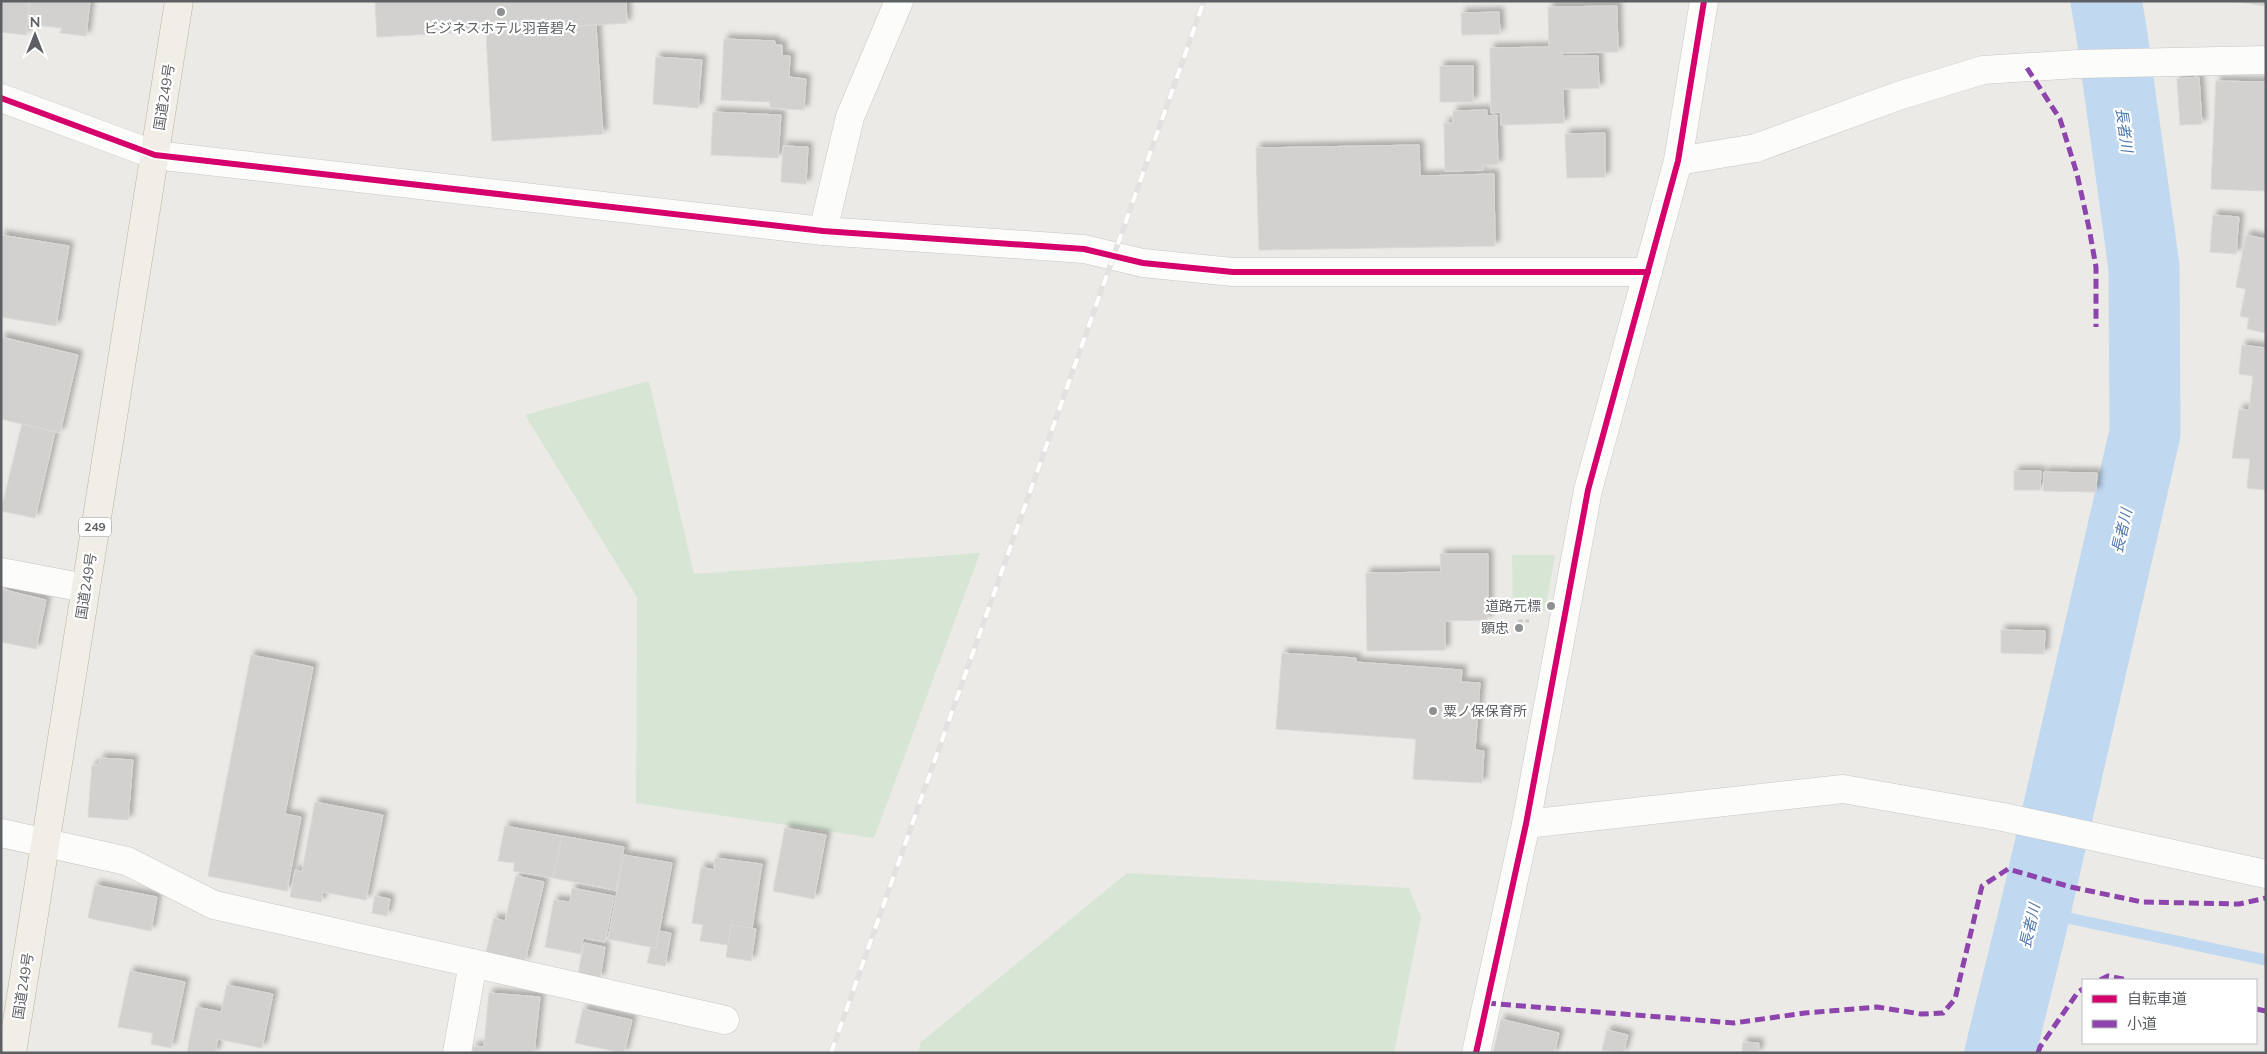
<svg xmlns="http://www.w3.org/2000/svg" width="2267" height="1054" font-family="Mulish,'Noto Sans JP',sans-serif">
	<defs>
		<filter id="shadow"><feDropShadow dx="4.5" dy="-4.5" stdDeviation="2.5" flood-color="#0004"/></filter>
	</defs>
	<rect width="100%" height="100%" fill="#ebeae6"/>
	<g fill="#d6e5d4">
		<polygon points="649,381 694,574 980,553 874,838 636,803 637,597 525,415"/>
		<polygon points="1512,555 1555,555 1545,611 1513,610"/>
		<polygon points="1127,873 1409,888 1421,917 1394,1053 919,1053 920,1043"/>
	</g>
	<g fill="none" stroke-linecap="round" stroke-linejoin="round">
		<polyline stroke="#c0d8f0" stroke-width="11" points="2035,911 2266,960"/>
		<polyline stroke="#c0d8f0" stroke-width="71" points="2000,1053 2035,911 2145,433 2144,267 2111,29 2106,1"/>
	</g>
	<g fill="#d2d1cf" stroke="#dad9d6" filter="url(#shadow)">
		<polygon points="1,1 30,1 26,35 1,32"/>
		<polygon points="30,1 90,1 86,36 60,33 62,28 27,24"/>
		<polygon points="375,1 626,1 627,23 377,37"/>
		<polygon points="2233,1 2266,1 2266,6"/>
		<polygon points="1617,6 1618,52 1562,53 1563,56 1598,56 1599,88 1563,89 1564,123 1501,125 1501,112 1491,113 1490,48 1549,47 1548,7"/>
		<polygon points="1499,12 1500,34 1462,35 1461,13"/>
		<polygon points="596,25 603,134 492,141 486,32"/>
		<polygon points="724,39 775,41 775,45 782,45 782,56 790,56 789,77 806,79 804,110 770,108 770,102 721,100"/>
		<polygon points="656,57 702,60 698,108 653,104"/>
		<rect x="1440" y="66" width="33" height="36"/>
		<polygon points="2199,77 2202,124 2180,125 2177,79"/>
		<polygon points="2216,81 2266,82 2266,191 2211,189"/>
		<polygon points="1487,110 1487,116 1497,115 1498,165 1483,165 1483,170 1445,171 1444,123 1453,123 1453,111"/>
		<polygon points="713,112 781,115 778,158 711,155"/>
		<polygon points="1605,133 1605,177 1567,178 1565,134"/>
		<polygon points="1419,145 1420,176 1494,174 1495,246 1259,250 1256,148"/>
		<polygon points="783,146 808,147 806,184 781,182"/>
		<polygon points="2213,215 2239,217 2236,254 2210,252"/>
		<polygon points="1,235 69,246 56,326 1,317"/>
		<polygon points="2246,235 2266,239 2266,333 2247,329 2249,318 2240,316 2246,289 2236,287"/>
		<polygon points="1,337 78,355 60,433 1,419"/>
		<polygon points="2242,345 2266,348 2266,490 2247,488 2250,459 2232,458 2239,409 2249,410 2253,376 2239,374"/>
		<polygon points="22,424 55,432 35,518 1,511"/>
		<polygon points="2014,471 2041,471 2040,490 2014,490"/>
		<polygon points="2044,472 2097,473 2096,492 2043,491"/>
		<polygon points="1440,554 1488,554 1488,620 1445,621 1445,650 1367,651 1366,573 1441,572"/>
		<polygon points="1,589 46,600 36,649 1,642"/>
		<polygon points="2001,630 2045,631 2044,654 2001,653"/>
		<polygon points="1282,653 1356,658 1356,662 1462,670 1461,682 1480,683 1475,750 1484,751 1482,783 1413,779 1416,739 1276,729"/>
		<polygon points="251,655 313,667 285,814 301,817 287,891 208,876"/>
		<polygon points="100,758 133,760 128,820 88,817 92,765 99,765"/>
		<polygon points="315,802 383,815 366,900 323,892 321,902 290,897 295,870 302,872"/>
		<polygon points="505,826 562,836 553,878 513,871 515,863 498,861"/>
		<polygon points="785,828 826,835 814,899 773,891"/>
		<polygon points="562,836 624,847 616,890 553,878"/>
		<polygon points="624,855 672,863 656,948 608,939"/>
		<polygon points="715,858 762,864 752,929 731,925 728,945 700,941 703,925 692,923 701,867 714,870"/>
		<polygon points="516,876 544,882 525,962 486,953 494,918 505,921"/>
		<polygon points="95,885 157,897 151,931 88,918"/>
		<polygon points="572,888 614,896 605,942 583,938 581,954 545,947 554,900 570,902"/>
		<polygon points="375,896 390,899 387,916 372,913"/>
		<polygon points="731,925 756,929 751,961 726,957"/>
		<polygon points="659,931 671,933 665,966 647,963 651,947 656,948"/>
		<polygon points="584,943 605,947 600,979 578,975"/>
		<polygon points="130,971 185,982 171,1048 151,1044 153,1033 118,1027"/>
		<polygon points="227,985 273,994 262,1048 218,1039 215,1053 187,1053 196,1007 221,1012"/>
		<polygon points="489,993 540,997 534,1053 473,1053 473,1046 484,1047"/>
		<polygon points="583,1009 632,1020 624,1053 575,1043"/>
		<polygon points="1501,1019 1559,1033 1554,1053 1493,1053"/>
		<polygon points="1607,1030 1628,1035 1623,1053 1602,1050"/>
		<polygon points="1743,1042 1759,1043 1758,1053 1742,1053"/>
	</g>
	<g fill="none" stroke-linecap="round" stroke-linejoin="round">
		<g stroke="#c7c7c7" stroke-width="29">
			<g id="minor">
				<polyline points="1,98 155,155 823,231 1084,249 1143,263 1233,272 1648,272"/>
				<polyline points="1678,161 1756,148 1898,96 1983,70 2078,64 2266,60"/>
				<polyline points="823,231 850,117 899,1"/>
				<polyline points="1,572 85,588"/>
				<polyline points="1526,824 1843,789 2003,817 2266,874"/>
				<polyline points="1,833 127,861 214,905 725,1020"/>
				<polyline points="457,1053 473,963"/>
				<polyline points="1476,1053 1526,824 1588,490 1678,161 1704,1"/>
			</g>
		</g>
		<g stroke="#bdb498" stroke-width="29">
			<polyline id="trunk" points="12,1053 179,1"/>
		</g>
		<polyline stroke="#c9ccca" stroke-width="3" stroke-dasharray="5 2.5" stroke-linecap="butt" points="1518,621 1529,621"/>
		<use href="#minor" stroke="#fcfcfb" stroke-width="28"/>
		<use href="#trunk" stroke="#f0eee6" stroke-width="28"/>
		<g stroke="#e2e2e2" stroke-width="5.5">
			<polyline id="rail" points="831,1053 1204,1"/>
		</g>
		<use href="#rail" stroke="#fff" stroke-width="4" stroke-dasharray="11" stroke-linecap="butt"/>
		<g stroke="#8e44ad" stroke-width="5" stroke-dasharray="10 5" stroke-linecap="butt">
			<polyline points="2027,68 2060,119 2077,174 2089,228 2096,267 2096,327"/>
			<polyline points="2100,980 2108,976 2128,980"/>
			<polyline points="1486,1003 1734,1023 1805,1013 1877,1007 1921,1014 1943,1013 1955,999 1982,886 2008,869 2071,887 2142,902 2239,904 2266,898"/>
			<polyline points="2256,1009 2266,1011"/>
			<polyline points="2038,1053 2040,1047 2078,992 2083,989"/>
		</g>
		<g stroke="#fff" stroke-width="9">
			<g id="cycleway">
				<polyline points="1,98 155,155 823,231 1084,249 1143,263 1233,272 1648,272"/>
				<polyline points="1476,1053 1526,824 1588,490 1678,161 1704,1"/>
			</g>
		</g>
		<use href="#cycleway" stroke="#d6006c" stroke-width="6"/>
	</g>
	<g fill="#8e9091" stroke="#fff" stroke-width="2">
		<circle cx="501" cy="12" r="5"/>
		<circle cx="1551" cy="606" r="5"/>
		<circle cx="1519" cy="628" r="5"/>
		<circle cx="1433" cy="711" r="5"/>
	</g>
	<g text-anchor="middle" stroke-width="4.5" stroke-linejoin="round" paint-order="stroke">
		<rect fill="#fff" stroke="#8d8f92" stroke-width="1" x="79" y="517.5" width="32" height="19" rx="4"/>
		<g font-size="12" font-weight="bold" fill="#5c5f63">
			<text x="95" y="531">249</text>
		</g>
		<g font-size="14" fill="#5c5f63" stroke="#fff" text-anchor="end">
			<text x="501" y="33" text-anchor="middle">ビジネスホテル羽音碧々</text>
			<text x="1541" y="611">道路元標</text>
			<text x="1509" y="633">顕忠</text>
			<text x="1443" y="716" text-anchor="start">粟ノ保保育所</text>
		</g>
		<g font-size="14" fill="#5c5f63" stroke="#fff">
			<text transform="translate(164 97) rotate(-81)" y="5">国道249号</text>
			<text transform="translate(86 586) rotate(-81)" y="5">国道249号</text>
			<text transform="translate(23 986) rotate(-81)" y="5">国道249号</text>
		</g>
		<g font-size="15" font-style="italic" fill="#5177ab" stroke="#fff">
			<text transform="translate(2124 130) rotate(82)" y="5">長者川</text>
			<text transform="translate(2122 531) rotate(-77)" y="5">長者川</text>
			<text transform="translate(2030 926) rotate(-77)" y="5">長者川</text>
		</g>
	</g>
	<rect width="2267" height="1054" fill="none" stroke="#5c5f63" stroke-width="5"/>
	<rect x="2082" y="979" width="175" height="65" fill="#ffffff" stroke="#bebfc1"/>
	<rect x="2092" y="995" width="25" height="8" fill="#d6006c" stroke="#bebfc1"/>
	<text x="2127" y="1004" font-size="15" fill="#5c5f63">自転車道</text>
	<rect x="2092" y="1020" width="25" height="8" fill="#8e44ad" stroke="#bebfc1"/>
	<text x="2127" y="1029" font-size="15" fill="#5c5f63">小道</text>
	<g transform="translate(35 35)" stroke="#ffffff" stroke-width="4" paint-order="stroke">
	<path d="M0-4L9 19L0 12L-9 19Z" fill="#5c5f63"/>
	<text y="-8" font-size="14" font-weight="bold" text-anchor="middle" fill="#5c5f63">N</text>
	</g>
</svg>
